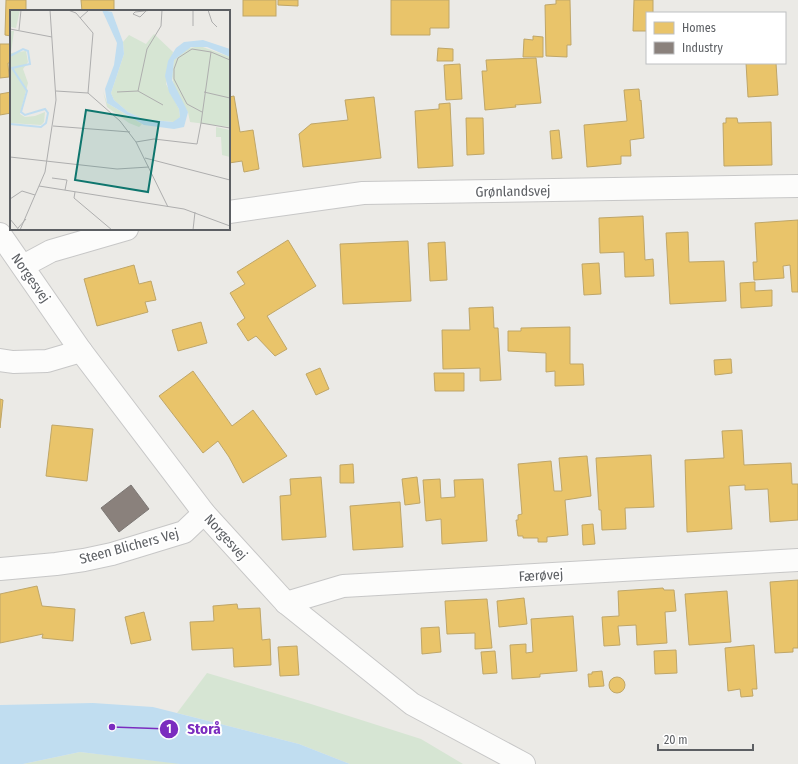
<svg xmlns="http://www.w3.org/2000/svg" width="798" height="764" font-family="'Fira Sans Condensed',sans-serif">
	<rect width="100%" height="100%" fill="#ebeae6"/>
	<g fill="#d6e5d3">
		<polygon points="207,673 311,704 421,739 463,764 350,764 299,744 177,713"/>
		<polygon points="80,752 177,763 180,764 23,764"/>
	</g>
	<polygon fill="#c0ddf0" points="93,703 153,707 299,744 350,764 180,764 80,752 23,764 0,764 0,705"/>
	<g fill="#e9c46a" stroke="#bfa668">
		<polygon points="6,0 26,0 26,11 11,11 11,36 5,35"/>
		<polygon points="81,0 114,0 114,11 82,11"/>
		<rect x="243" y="0" width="33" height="16"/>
		<polygon points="278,0 298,0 298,6 278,5"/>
		<polygon points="391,0 449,0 449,28 430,28 430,35 391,35"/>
		<polygon points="556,0 570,0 571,45 567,45 567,57 546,56 545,5 556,4"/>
		<polygon points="634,0 653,0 653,13 647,13 647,31 633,31"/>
		<polygon points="533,36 543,37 543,57 523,57 524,39 533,40"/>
		<polygon points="0,44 11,44 11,63 8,63 9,77 0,78"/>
		<polygon points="438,48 453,49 453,61 437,61"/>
		<polygon points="536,58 541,103 515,105 516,107 485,110 482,71 487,71 486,60"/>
		<polygon points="746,63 776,63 778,95 748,97"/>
		<polygon points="460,64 462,99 446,100 444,65"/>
		<polygon points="639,89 640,101 641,100 644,138 630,140 631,156 621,156 621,164 587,167 584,125 627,121 624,90"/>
		<polygon points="11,92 11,113 0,115 0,94"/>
		<polygon points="234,96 240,132 253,130 259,169 244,172 242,161 229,163 229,97"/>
		<polygon points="374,97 381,158 303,167 299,134 311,124 348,120 345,100"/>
		<polygon points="450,103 453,166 418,168 415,111 439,109 439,104"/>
		<polygon points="466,118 483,118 484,154 467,155"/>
		<polygon points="726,118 737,118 738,123 771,122 772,165 724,166 723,123 726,123"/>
		<polygon points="559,130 562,158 552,159 550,131"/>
		<polygon points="643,216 645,260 653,259 654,276 625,277 624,252 600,253 599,218"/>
		<polygon points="798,220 798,292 792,292 790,265 783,266 784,278 754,280 753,262 757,262 755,223"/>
		<polygon points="688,232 689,262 724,261 726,301 670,304 666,233"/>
		<polygon points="288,240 316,286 267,316 287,349 275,356 256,336 248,341 237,324 245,318 230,293 245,284 237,272"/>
		<polygon points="408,241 411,301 343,304 340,244"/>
		<polygon points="445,242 447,280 430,281 428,243"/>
		<polygon points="599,263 601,294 584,295 582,264"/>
		<polygon points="134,265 139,284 151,281 156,300 145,302 148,312 97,326 84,279"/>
		<polygon points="755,282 755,291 772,290 772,306 741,308 740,283"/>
		<polygon points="493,307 494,328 498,328 501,380 480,381 480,368 443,369 442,330 470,330 469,308"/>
		<polygon points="201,322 207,343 178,351 172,330"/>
		<polygon points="570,327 570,364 583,364 584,385 555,386 555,371 546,372 546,353 508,351 508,331 521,331 521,328"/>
		<polygon points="731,359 732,373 715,375 714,360"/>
		<polygon points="320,368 329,389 316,395 306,374"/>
		<polygon points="193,371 232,426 253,410 287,456 243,483 229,457 218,441 203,453 159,396"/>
		<polygon points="434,373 464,373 464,391 435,391"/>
		<polygon points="0,399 3,400 0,428"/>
		<polygon points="52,425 93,429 87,481 46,476"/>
		<polygon points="742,430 744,465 791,463 792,484 798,484 798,520 770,522 768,489 745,490 745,485 729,486 732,529 687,532 685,460 724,458 722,431"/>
		<polygon points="651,455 654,507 625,508 626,529 602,530 601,510 599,510 596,458"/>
		<polygon points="587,456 591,496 565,500 568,535 547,537 547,542 538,542 538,538 523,538 523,536 518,536 516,520 518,520 518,515 522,514 518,464 551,461 554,491 562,491 559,458"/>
		<polygon points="353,464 354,483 340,483 340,465"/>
		<polygon points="321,477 326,537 282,540 280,496 291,495 290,479"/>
		<polygon points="417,477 420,503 405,505 402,479"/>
		<polygon points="440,479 441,498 455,497 454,480 483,479 487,541 442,544 441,519 426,521 423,480"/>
		<polygon points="400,502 403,547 353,550 350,506"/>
		<polygon points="593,524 595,544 583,545 582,525"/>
		<polygon points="798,580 798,648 793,648 793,652 775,653 770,582"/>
		<polygon points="37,586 42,606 75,609 73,641 42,638 43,634 0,643 0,594"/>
		<polygon points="663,588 664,590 674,590 676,611 665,612 667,643 637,645 636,625 618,626 620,645 604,646 602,617 619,616 618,591"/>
		<polygon points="727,591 731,642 689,645 685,594"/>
		<polygon points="524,598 527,624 499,627 497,601"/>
		<polygon points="487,599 492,648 475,649 475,633 447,634 445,601"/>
		<polygon points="237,604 238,609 260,608 262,640 270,639 271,665 234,667 233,648 192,650 190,622 214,621 213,606"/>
		<polygon points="144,612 151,640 131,644 125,617"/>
		<polygon points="573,616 577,671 540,674 540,677 512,679 510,645 526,644 526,653 533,652 531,619"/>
		<polygon points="439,627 441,652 422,654 421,628"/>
		<polygon points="754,645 757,689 752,689 753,696 741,697 740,689 728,691 725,648"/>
		<polygon points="297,646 299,675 280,676 278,647"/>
		<polygon points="676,650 677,673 655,674 654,651"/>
		<polygon points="495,651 497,673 483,674 481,652"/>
		<polygon points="602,671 604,686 589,687 588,674 592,674 592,672"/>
		<circle cx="617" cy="685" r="8"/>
	</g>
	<polygon fill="#8a817c" stroke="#7c7774" points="131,485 149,509 119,532 101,508"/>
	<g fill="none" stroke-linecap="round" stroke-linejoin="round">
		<g stroke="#c7c7c7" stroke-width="24">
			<g id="minor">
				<polyline points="229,212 363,193 798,186"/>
				<polyline points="0,234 81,351 204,513 286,603 412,704 524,764"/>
				<polyline points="23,266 51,251 127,229"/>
				<polyline points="0,360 13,362 47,361 81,351"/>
				<polyline points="0,569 56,564 84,560 112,554 184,532 204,513"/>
				<polyline points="286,603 343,586 798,560"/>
			</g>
		</g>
		<use href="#minor" stroke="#fcfcfb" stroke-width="22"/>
	</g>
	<g text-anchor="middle" stroke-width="4" stroke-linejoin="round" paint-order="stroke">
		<g font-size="14" fill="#5c5f63" stroke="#fff">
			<text transform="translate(513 191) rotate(-1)" y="5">Grønlandsvej</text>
			<text transform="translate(31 278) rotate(55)" y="5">Norgesvej</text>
			<text transform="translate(226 537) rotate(48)" y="5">Norgesvej</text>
			<text transform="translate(129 546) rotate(-15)" y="5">Steen Blichers Vej</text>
			<text transform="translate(541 575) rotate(-3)" y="5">Færøvej</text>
		</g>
	</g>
	<g transform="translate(10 10)">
		<rect width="220" height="220" fill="#ebeae6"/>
		<path d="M0,0H10L6,18L0,17ZM0,21H4L1,43L16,41L18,52L13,59L18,73L10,104L15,107L25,106L35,102L34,112L31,115L0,113ZM144,24L163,42L156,74L169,99L170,107L164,112L133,109L118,102L104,90L101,83L114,44L113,32L119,25L136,34ZM190,36L220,47V117L180,112L178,102L165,81L162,66L164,50L175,39ZM93,81L97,93L132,114L129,117L119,113L97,97ZM206,117L220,120V147L212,145L211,127H206Z" fill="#d6e5d3"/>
		<path d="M92,0L102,2L113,32L114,44L101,83L104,90L118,102L133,109L163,112L170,107L169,99L159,82L155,66L158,51L166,38L174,32L193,30L220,39V47L197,37H181L164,50L162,70L178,102L174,117L164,119L134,115L97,93L95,79L104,55L107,33Z" fill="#c0ddf0"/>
		<path fill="none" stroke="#c0ddf0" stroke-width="2" d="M0,46L13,39L18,41L20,54L2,58L17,81L11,102L15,105L35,99L38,103L36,113L31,117L0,114"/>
		<path fill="none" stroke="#aeaeae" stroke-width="1" d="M58,0L66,3L83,23L78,83M183,0V16M198,0L202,12L207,17M136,1L130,7L123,4L125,2L143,0M70,8L79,0M0,19L42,27M9,20L11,0M201,42L220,50M46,81L78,83L110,111L126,132L158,197M128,81L137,39L151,16L152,0M107,82L128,81L153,95M194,82L220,88M191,113L220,118M43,116L120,122M126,132L144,129L187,134L191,113L201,42L182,39L168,48L164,59V69L177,94L192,102M0,147L107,159L139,157M135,148L220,170M42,168L57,170L55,180M29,176L174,199L220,216M65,182L64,188L102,220M0,189L12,181L25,185M0,209L9,220M8,218L16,209M10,220L35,162L46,90L40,0M183,220L185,202"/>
		<path fill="#0f766e" fill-opacity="0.15" stroke="#0f766e" stroke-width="2" d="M76,100L149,112L138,182L65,170Z"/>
		<rect width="220" height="220" fill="none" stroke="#5c5f63" stroke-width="2"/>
	</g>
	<path fill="none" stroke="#7b2cbf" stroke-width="1.5" d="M112 727L169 729"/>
	<g fill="#7b2cbf" stroke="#fff" stroke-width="1.5">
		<circle cx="112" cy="727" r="4"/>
		<circle cx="169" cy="729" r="10"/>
	</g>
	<g font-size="12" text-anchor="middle" font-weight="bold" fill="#fff">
		<text x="169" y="733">1</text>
	</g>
	<g font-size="15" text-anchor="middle" font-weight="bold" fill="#7b2cbf" stroke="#fff" stroke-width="4" stroke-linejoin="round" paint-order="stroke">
		<text x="204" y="734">Storå</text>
	</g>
	<rect x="646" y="12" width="140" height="52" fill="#ffffff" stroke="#bebfc1"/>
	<rect x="654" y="22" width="20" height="12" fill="#e9c46a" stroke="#bebfc1"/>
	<text x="682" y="32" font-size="12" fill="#5c5f63">Homes</text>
	<rect x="654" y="42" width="20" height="12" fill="#8a817c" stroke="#bebfc1"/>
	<text x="682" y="52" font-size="12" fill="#5c5f63">Industry</text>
	<path d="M658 744v6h95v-6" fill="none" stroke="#5c5f63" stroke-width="2"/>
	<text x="664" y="744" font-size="12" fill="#5c5f63" stroke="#ffffff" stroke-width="3" paint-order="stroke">20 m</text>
</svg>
